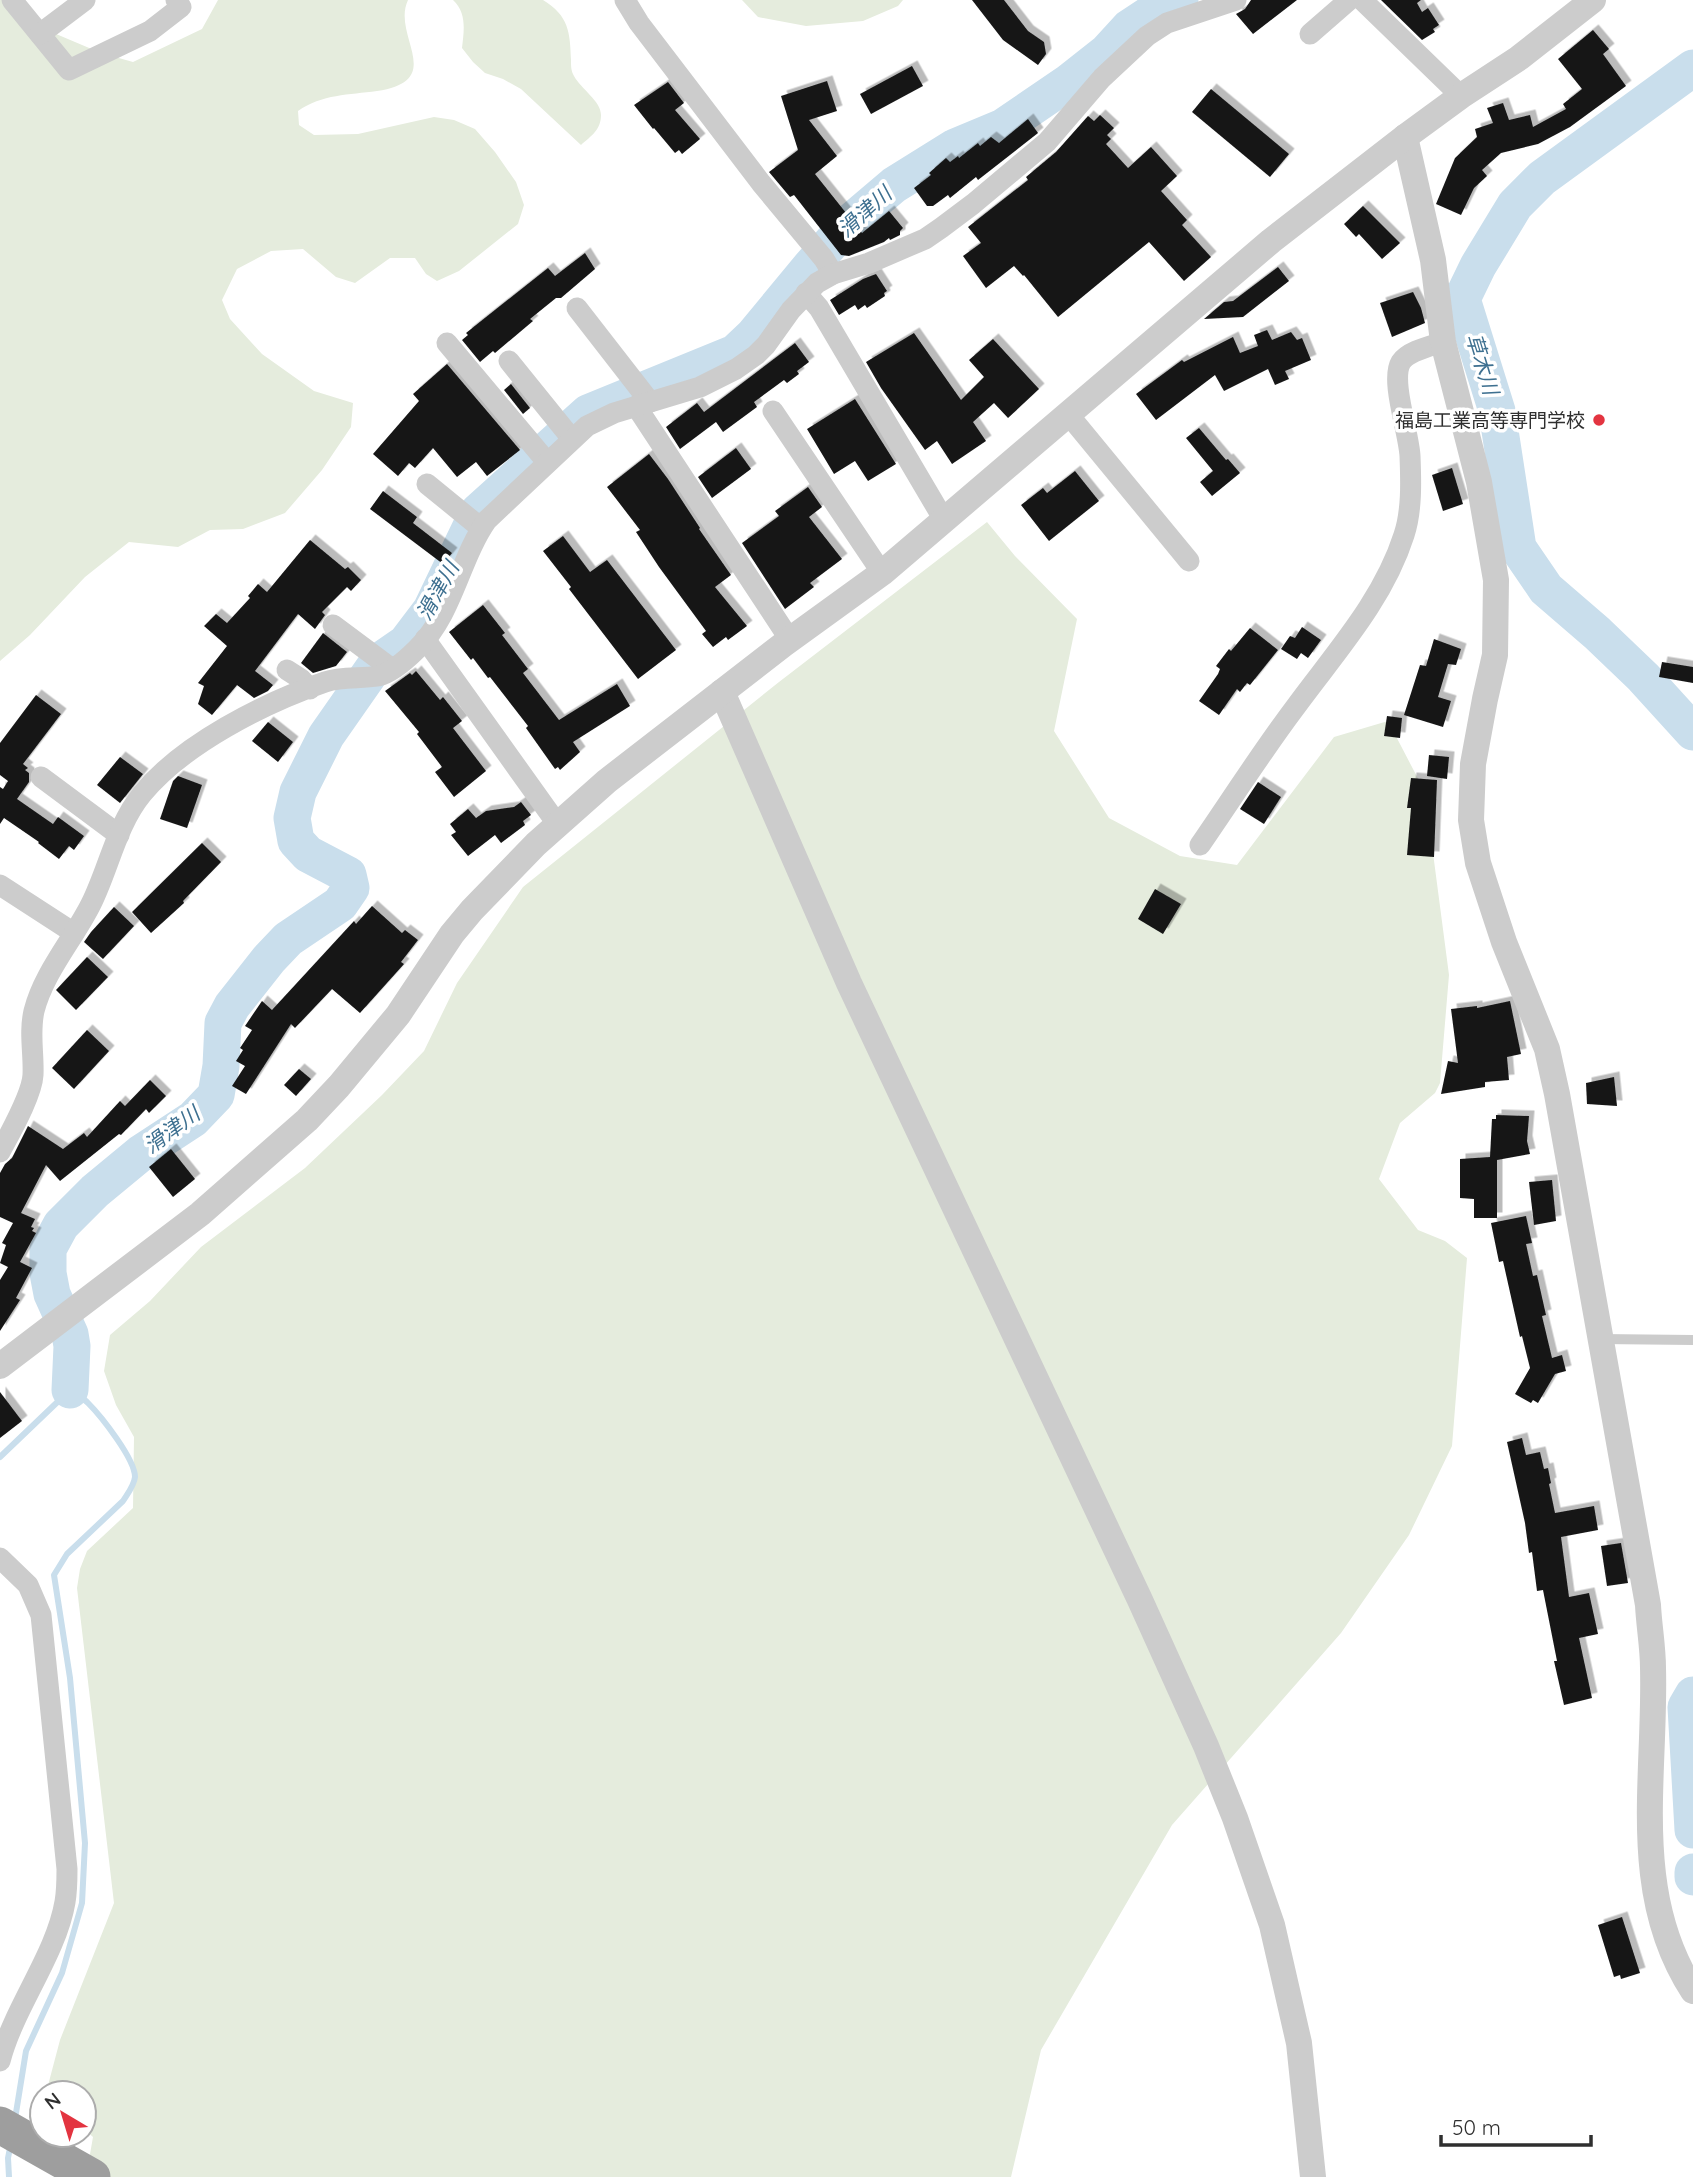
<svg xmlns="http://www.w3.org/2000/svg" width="1693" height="2177" font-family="Quicksand,'Noto Sans JP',sans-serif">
	<defs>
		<filter id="shadow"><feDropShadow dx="5.5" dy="-5.5" stdDeviation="0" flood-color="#0004"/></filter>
	</defs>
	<rect width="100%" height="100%" fill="#fff"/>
	<g fill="#e5ecdd">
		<path d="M0,0H20L49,31L101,53L133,62L202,29L218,0H408C391,36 448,80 377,91C349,95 322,94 298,111L299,125L314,135L358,134L434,117L454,120L475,129L495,152L516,182L524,205L518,224L459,271L437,281L426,274L415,258H390L355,283L336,277L303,249L271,251L237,269L222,300L230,319L262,354L314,391L353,403L351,427L322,470L285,513L243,529L210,530L178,547L129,542L85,577L30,635L0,661Z"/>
		<path d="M453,0H543C569,16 570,32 571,60C571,66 571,71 574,76C581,89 601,101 601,115C601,130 591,136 581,145L521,89L503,79L485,73L473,62L462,48C464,31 467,13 453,0Z"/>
		<polygon points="742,0 903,0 898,6 863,21 806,26 758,17"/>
		<polygon points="987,522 1015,556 1077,619 1054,731 1109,818 1180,856 1237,865 1334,737 1388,721 1425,792 1449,975 1440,1083 1435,1093 1400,1123 1379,1179 1418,1230 1445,1241 1467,1258 1452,1446 1409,1535 1341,1633 1172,1825 1041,2050 1011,2177 86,2177 93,2137 84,2129 84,2093 46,2093 60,2040 114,1903 77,1588 80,1569 87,1551 133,1508 134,1437 116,1405 104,1371 110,1335 150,1301 201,1247 305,1168 382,1095 424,1051 457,983 523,887 779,682"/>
	</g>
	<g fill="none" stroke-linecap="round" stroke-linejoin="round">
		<g stroke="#c9deec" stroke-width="6">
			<path d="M0,1457L70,1390C76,1394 83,1398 88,1403C101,1416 135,1459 135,1477C134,1486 128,1493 123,1501L67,1554L54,1575L70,1678L85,1843L82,1903L62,1973L26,2051L15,2119"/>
			<polyline points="9,2177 8,2158 11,2143"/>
		</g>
		<g stroke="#c9deec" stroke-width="37">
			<polyline points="1693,68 1542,178 1515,205 1478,266 1462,299 1497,411 1518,548 1546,589 1597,633 1643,677 1693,732"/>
			<polyline points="70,1390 72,1346 70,1334 52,1294 48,1273 48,1249 61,1225 95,1191 141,1153 193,1119 216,1095 221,1066 223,1023 232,1006 269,959 288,939 340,904 351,888 348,875 308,854 296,841 292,818 298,792 326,736 377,663 406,643 431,610 478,512 588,413 735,353 753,336 810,267 848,224 894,185 955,147 1003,127 1069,82 1107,52 1129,28 1156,10 1180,0"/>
			<polyline points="1693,1695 1686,1707 1693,1830"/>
			<polyline points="1693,1872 1693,1877"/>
		</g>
	</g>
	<g fill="#161616" filter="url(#shadow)">
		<polygon points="972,0 1004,0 1028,31 1044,42 1046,54 1038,65 1003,40"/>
		<polygon points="1251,0 1297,0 1253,34 1236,14 1245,9"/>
		<polygon points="1381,0 1421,0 1417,3 1422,12 1428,8 1439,25 1433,29 1435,32 1422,40"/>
		<polygon points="1593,30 1609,49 1603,54 1626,86 1570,127 1538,144 1501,153 1482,170 1487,176 1474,188 1461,215 1436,204 1455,158 1477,137 1475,129 1493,123 1487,108 1503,103 1509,120 1530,115 1533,127 1566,109 1563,104 1582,89 1558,59"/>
		<polygon points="912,66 923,86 871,114 860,94"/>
		<polygon points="827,81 837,111 809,120 837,156 815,174 862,233 889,211 903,228 900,231 900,235 890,240 889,238 884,242 849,256 841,255 794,195 790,197 769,172 798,150 781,96"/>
		<polygon points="668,82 684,103 675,110 700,139 682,154 679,150 675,153 654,128 653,129 634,105"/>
		<polygon points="1211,89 1289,154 1270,177 1192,112"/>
		<polygon points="1100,115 1114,128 1107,135 1111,139 1106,144 1128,168 1151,147 1177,176 1161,191 1187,220 1182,225 1211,257 1184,281 1149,242 1058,317 1024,275 1023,276 1014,266 986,288 963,256 981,243 968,227 1028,180 1026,177 1056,152 1088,116 1094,121"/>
		<polygon points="1028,119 1038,133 978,180 976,177 950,198 948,195 933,206 927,206 914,188 931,175 929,173 946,158 950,162 958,156 959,158 978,143 980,146 991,137 999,143"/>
		<polygon points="1363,206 1400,243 1382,259 1359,234 1356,237 1344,224"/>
		<polygon points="585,253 595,269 561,298 556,298 530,319 533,321 495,353 493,351 480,362 462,340 468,335 466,333 548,268 555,276"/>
		<polygon points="1278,267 1289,281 1243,317 1204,319 1224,302 1233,301"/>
		<polygon points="876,274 887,291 884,293 885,296 867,308 865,305 858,310 855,305 839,315 830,300 863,279"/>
		<polygon points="1413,292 1421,308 1425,323 1392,337 1380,303"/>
		<polygon points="1267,330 1272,340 1291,332 1297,340 1302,338 1311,360 1285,371 1289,379 1275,385 1268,369 1224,391 1215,375 1156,420 1136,394 1182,360 1184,362 1233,337 1240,353 1258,346 1254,335"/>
		<polygon points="914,333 961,400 984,377 969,360 993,339 1039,389 1008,418 994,403 973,422 986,441 952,464 937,441 925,450 881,388 866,362"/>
		<polygon points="795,343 809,362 797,371 799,374 787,383 784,380 754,402 757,407 723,432 716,422 680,449 666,427 697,403 704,412"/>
		<polygon points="447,364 520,450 487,476 476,462 457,477 433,448 415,468 409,463 398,476 373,454 419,401 413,394"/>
		<polygon points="511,384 530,408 523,414 504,390"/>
		<polygon points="855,399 896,464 868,481 855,461 834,474 807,429"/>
		<polygon points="1199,428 1226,460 1228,459 1240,473 1212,496 1200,482 1213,471 1186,438"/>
		<polygon points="736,448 751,469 712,498 698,477"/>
		<polygon points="649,454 668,479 700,528 699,529 731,575 715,587 747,626 728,640 726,637 713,647 702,634 706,631 659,567 636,532 640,530 607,487"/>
		<polygon points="1452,468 1463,504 1443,511 1432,475"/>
		<polygon points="1075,471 1099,501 1049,541 1021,505 1043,488 1047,493"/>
		<polygon points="808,487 822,507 809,517 842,559 810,583 814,587 785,609 742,543 779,516 775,511"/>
		<polygon points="383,491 417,517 413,523 452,553 443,564 370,509"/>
		<polygon points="563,536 590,572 607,560 676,650 638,679 569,589 571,587 543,551"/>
		<polygon points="310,540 345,569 348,567 361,580 351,591 347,587 322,612 325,615 315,629 298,614 255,671 273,685 268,691 254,698 237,685 212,715 198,704 204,686 198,683 227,646 204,626 216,614 227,623 250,598 248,596 258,584 267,592"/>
		<polygon points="483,605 505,633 502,635 528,669 523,673 559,720 617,684 630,706 573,742 580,752 560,770 558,767 555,769 526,728 528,726 490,677 488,678 473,658 471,660 449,632"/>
		<polygon points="1302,627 1321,640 1308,658 1301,653 1297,659 1281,649 1290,636 1295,638"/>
		<polygon points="1250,628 1278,650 1250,685 1247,683 1240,692 1237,689 1219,715 1199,701 1218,674 1220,669 1216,666 1229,649 1231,651"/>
		<polygon points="323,633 347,652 336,666 313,673 301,663"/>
		<polygon points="1434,639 1461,649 1456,665 1448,664 1438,697 1451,701 1443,727 1404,715 1420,665 1426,666"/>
		<polygon points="1662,662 1693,667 1693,683 1659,677"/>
		<polygon points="416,671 440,700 443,697 462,721 453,728 486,771 454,797 435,772 442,767 417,734 419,732 385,691 410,673 412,675"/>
		<polygon points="36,695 61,714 23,764 28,768 25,770 29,773 29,782 17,799 53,824 58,817 84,836 74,850 69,846 59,859 38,843 39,842 4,818 0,824 0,787 3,789 8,781 0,775 0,743"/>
		<polygon points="1387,716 1402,718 1400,738 1384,736"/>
		<polygon points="268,722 293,742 278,762 252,741"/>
		<polygon points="1429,755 1449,757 1447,779 1427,776"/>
		<polygon points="120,757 143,774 120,803 97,785"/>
		<polygon points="178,776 202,785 187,828 160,819 173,781"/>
		<polygon points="1411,778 1437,780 1434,857 1407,855 1411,808 1407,808"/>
		<polygon points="1258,782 1281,797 1264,824 1240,809"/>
		<polygon points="521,802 531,815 523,821 525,825 501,843 495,835 468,856 451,835 456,832 450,824 468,809 476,818 486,811 514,807"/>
		<polygon points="202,843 221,862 183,901 184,903 151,933 132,912"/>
		<polygon points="1155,889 1181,904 1163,934 1138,919"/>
		<polygon points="372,906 402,933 405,930 418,940 401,962 404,964 360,1013 332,989 295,1028 291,1024 246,1094 232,1086 245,1066 236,1061 243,1050 240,1048 252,1030 245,1026 262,1001 272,1010 354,921 356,924"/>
		<polygon points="114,907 134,926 103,959 84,942 91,932"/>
		<polygon points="87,957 108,977 76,1010 56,990"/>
		<polygon points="1510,1001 1521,1054 1507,1057 1509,1080 1485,1082 1485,1087 1441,1094 1448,1061 1458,1063 1451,1009 1477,1006 1477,1008"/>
		<polygon points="87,1030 109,1051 74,1089 52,1068"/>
		<polygon points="299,1069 311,1079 296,1096 284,1085"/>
		<polygon points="1614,1077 1617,1106 1587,1104 1586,1083"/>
		<polygon points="150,1080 166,1096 149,1113 146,1109 121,1135 119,1134 60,1181 46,1165 21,1213 35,1219 31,1227 34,1228 32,1231 36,1233 20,1262 32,1268 16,1298 20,1300 0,1331 0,1280 8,1267 0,1263 6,1245 2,1243 13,1223 0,1217 0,1173 5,1164 12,1158 28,1126 63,1149 84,1133 87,1137 120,1101 125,1106"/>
		<polygon points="1496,1115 1529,1116 1527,1141 1530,1154 1497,1160 1497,1218 1474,1218 1474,1199 1460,1198 1460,1159 1490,1157 1492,1119 1496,1119"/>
		<polygon points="171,1149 195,1179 173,1197 149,1167"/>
		<polygon points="1552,1180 1556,1221 1534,1225 1529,1182"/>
		<polygon points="1526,1216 1532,1243 1526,1244 1533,1276 1537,1275 1546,1315 1542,1316 1552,1358 1562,1355 1566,1371 1555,1374 1538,1403 1533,1400 1531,1403 1515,1394 1530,1368 1522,1336 1520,1337 1503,1261 1499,1262 1491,1223"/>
		<polygon points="0,1392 22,1421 0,1438"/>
		<polygon points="1522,1438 1526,1455 1540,1452 1544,1469 1548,1468 1551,1483 1549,1484 1555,1513 1594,1506 1598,1530 1561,1537 1569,1597 1589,1593 1598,1634 1579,1638 1592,1698 1564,1705 1554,1661 1557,1661 1543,1590 1537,1591 1532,1552 1529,1553 1525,1523 1507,1442"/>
		<polygon points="1621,1543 1628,1583 1607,1586 1601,1546"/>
		<polygon points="1622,1917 1640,1973 1621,1979 1620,1975 1614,1977 1598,1925"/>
	</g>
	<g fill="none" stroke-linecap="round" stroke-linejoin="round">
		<polyline stroke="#ccc" stroke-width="10" points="1600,1339 1693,1340"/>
		<g stroke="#ccc" stroke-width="21">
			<polyline points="12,0 69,70 150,31 181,7 176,0"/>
			<polyline points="625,0 639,23 761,183 824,259 833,274"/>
			<polyline points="1362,0 1461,96"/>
			<polyline points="40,34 85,0"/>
			<polyline points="1310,34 1349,0"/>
			<polyline points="806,293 819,308 944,520"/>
			<polyline points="577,308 650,402"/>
			<polyline points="447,343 547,462"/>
			<polyline points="509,361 572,439"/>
			<polyline points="636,406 790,640"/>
			<polyline points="773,411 882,573"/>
			<polyline points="1068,414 1189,561"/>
			<polyline points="427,484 481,528"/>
			<polyline points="333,625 392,669"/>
			<polyline points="425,639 558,825"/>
			<polyline points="287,670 301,679 310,689"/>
			<polyline points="41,777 119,835"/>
			<path d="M1200,845C1231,800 1261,753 1294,709C1334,654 1383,601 1404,535C1412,511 1411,481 1410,456C1409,433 1390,380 1401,362C1408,351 1431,346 1443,342"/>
			<polyline points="0,885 74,933"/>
			<path d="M0,1152C10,1133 32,1095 33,1075C34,1053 29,1033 34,1011C44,972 73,940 91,904C109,868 116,826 142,794C183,744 264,703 325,682C342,676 361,679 378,676C391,673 407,659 417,649C453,614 459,560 487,520L587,426L614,413L700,387L736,369L756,355L766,345L791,310L817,283L833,274L869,263L925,239L941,228L973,204L1047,142L1102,78L1147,36L1167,23L1236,0"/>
			<path d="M0,1558L28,1585L41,1615L67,1869C67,1880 67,1891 65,1902C56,1955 14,2007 0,2061"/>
		</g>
		<g stroke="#ccc" stroke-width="26">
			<path d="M1405,137L1433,260L1443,342L1479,482L1496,580L1495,655L1485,699L1473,764L1471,820L1478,863L1504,942L1547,1049L1557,1094L1648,1605C1649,1626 1653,1647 1653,1668C1656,1777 1629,1893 1693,1991"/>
			<polyline points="722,692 849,983 1140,1600 1206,1746 1235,1818 1272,1925 1299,2043 1313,2177"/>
			<polyline points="0,1366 200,1214 307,1120 339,1086 398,1015 452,934 472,910 536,844 607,781 784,644 882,573 1271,241 1405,137 1461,96 1519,58 1593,0"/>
		</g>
		<polyline stroke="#9e9e9e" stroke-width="37" points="0,2125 92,2177"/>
	</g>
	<circle fill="#e33440" stroke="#fff" stroke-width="2.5" cx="1599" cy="420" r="7"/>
	<g text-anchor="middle" stroke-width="7" stroke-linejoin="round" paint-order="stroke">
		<g font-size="19" fill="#2f2f2f" stroke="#fff" text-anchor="end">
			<text x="1585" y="427">福島工業高等専門学校</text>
		</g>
		<g font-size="21" font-style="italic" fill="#3e7090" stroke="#fff">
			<text transform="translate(865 212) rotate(-42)" y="7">滑津川</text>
			<text transform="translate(1482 364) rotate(73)" y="7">草木川</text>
			<text transform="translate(438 591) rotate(-61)" y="7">滑津川</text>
			<text transform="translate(172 1130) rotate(-36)" y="7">滑津川</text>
		</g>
	</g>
	<g transform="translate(63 2114) rotate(322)"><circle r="33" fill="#ffffff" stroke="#acacac" stroke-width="2"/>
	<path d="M0-5L12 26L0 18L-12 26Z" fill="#e33440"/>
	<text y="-10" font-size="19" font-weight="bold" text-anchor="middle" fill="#2f2f2f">N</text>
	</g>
	<path d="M1441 2135v10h150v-10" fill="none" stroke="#2f2f2f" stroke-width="3.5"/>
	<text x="1452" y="2135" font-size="21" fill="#2f2f2f" stroke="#ffffff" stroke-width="5" paint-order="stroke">50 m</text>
</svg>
